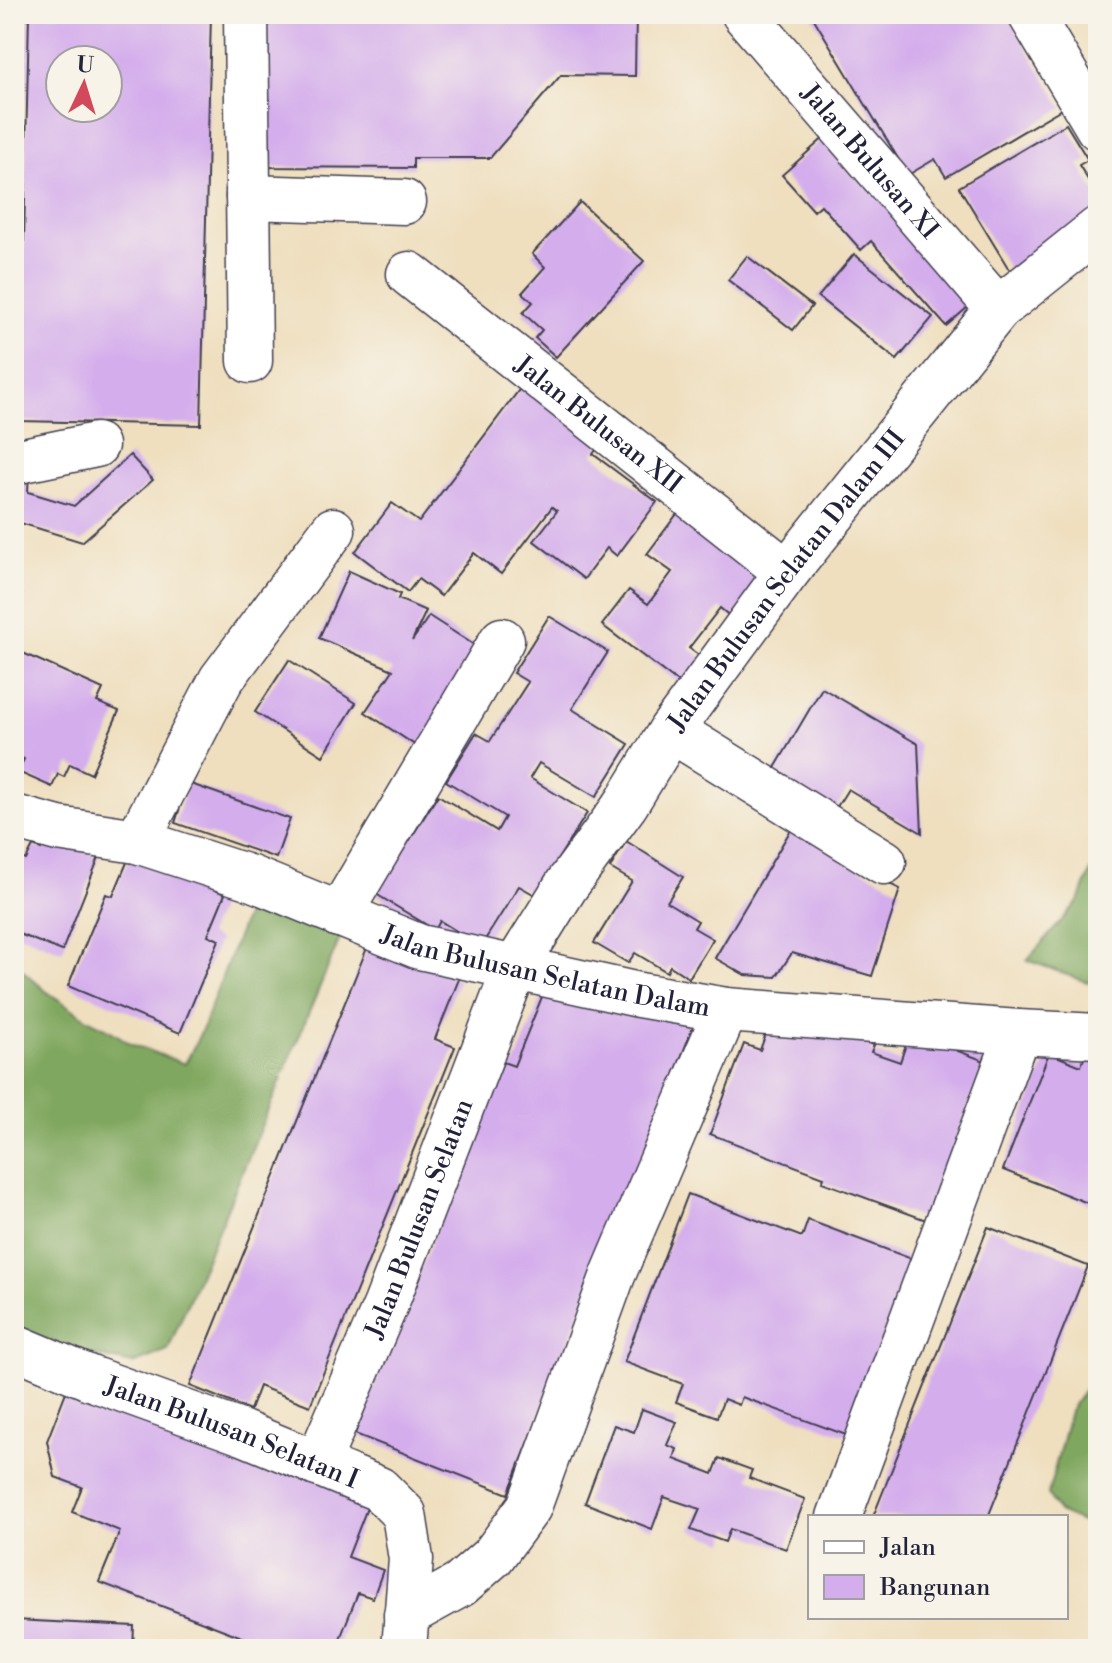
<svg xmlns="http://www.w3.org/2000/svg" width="1112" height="1663" font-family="'Libre Bodoni',serif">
	<rect width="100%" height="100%" fill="#f7f3e8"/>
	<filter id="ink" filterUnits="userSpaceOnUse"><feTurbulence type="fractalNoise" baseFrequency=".0125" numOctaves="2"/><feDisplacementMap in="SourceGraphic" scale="16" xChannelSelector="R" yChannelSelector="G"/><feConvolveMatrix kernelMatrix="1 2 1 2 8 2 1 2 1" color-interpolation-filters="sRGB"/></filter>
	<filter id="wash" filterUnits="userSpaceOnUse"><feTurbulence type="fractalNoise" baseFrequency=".006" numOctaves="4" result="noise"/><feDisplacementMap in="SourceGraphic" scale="32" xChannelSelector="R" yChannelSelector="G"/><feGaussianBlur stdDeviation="1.8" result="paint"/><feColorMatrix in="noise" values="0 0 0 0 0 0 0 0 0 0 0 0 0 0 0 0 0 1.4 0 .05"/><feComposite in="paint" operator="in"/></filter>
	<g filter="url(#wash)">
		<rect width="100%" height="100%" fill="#efdfbf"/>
		<g fill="#80a75e" stroke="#51644c" stroke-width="2">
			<polygon points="1098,853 1098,986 1027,960 1079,901"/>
			<polygon points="251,901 343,931 168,1350 133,1364 82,1353 14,1327 14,963 46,991 89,1020 108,1029 131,1044 185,1064 201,1032"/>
			<polygon points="1098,1368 1098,1525 1094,1527 1058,1512 1048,1494 1070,1411"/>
		</g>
		<g id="blocks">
			<g fill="#d4adec" fill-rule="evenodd">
				<path d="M29,14H211L201,425L20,421ZM60,60H108V108H60Z"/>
				<polygon points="261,14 636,14 635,76 561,75 490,158 413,158 413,168 259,167"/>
				<polygon points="811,14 1006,14 1063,108 946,177 935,159 908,175"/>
				<polygon points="1066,124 1088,160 1079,165 1098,196 1098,220 1010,271 959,187"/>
				<polygon points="836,127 983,294 946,326 871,241 861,250 821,205 814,211 782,175"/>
				<polygon points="580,202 644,261 556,357 535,338 542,330 523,313 533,302 522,293 545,267 532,254"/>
				<polygon points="854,254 933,317 897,360 818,297"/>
				<polygon points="747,256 812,306 793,330 728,280"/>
				<polygon points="522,386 600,445 593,454 657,502 617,556 607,548 584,579 534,541 557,511 552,507 501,574 474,553 441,596 418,579 408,592 355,552 392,503 419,522"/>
				<polygon points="130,455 153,480 82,542 14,521 14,471 29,472 28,492 74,506"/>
				<polygon points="686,502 771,566 732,618 720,608 689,648 705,660 684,687 602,625 629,590 648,604 672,572 647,554"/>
				<polygon points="349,571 400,594 398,599 426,611 412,641 429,616 482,650 418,747 365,712 393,670 319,638"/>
				<polygon points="549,616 608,652 572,709 629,744 596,797 539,763 530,778 587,813 535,895 519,886 481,946 440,921 435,930 376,894 438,795 497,831 505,817 446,781 476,733 490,741 528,682 513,673"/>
				<polygon points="14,649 103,689 97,702 119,711 91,774 70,764 64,777 58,774 52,787 18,772 24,759 14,755"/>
				<polygon points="289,660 356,703 323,756 255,712"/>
				<polygon points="822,688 918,744 922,833 848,789 835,810 772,773"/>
				<polygon points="188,783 290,819 276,858 175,823"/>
				<polygon points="796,821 846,862 900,889 872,976 792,953 776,977 745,975 715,958"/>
				<polygon points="47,836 99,857 62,951 14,932 14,855 26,860 33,846 41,849"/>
				<polygon points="626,841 683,877 667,902 698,921 694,928 713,939 689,978 670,966 667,972 635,953 628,963 594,943 632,881 610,868"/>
				<polygon points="130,855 225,894 208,935 219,940 180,1033 68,986 106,894 113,896"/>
				<polygon points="369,943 459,979 435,1039 455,1047 310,1406 259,1386 250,1410 190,1386"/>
				<polygon points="548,982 613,996 693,1027 508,1494 355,1434 503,1062 514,1066"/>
				<polygon points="772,1017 816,1023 874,1045 871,1052 900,1062 910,1033 985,1061 926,1220 822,1182 824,1177 710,1134 744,1044 760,1050"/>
				<polygon points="1091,1041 1098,1043 1098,1207 1003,1170 1049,1053 1081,1066"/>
				<polygon points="688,1194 802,1237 808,1220 912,1259 846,1435 742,1397 739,1405 724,1399 717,1417 676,1402 683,1384 624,1362"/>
				<polygon points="988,1227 1088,1266 1020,1437 988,1517 873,1517"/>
				<polygon points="69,1384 370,1500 348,1557 383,1570 373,1598 358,1593 336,1649 273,1649 99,1582 120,1531 72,1512 82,1487 55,1477 47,1441"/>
				<polygon points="642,1409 677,1422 667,1445 677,1449 674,1459 713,1474 719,1458 752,1470 749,1478 805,1499 786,1549 730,1529 725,1542 691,1530 700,1509 664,1497 652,1529 585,1503 614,1425 634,1432"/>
				<polygon points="14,1620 134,1626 133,1649 14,1649"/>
			</g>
		</g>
	</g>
	<g filter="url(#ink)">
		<use href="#blocks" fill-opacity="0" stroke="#413e4f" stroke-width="2"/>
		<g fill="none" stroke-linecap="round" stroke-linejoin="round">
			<g stroke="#413e4f" stroke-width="47">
				<g id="minor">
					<polyline points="246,14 250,361"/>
					<path id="s1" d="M744,14L998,309"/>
					<polyline points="1030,14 1098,128"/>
					<polyline points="248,197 404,202"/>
					<path id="s2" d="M409,274L787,572"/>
					<polyline points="14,462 96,445"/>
					<polyline points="671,730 884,862"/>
					<path id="s3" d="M14,817L58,829L137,841L248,877L420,947L639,995L726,1010L1018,1032L1098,1036"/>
					<polyline points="137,841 221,680 333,530"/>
					<polyline points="339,915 502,640"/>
					<path id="s4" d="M14,1346L90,1378L243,1433L379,1489L404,1514L411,1559L404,1649"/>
					<path id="s5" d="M317,1464L386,1304L515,968L566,886L626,804L671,730L787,572L998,309L1098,229"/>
					<polyline points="839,1517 1018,1032"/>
					<polyline points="406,1615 460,1585 493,1556 529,1507 613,1275 726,1010"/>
				</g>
			</g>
			<use href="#minor" stroke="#fff" stroke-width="44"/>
		</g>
	</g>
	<g text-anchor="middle" stroke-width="6" stroke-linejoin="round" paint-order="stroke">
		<g font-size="26" fill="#22223b" stroke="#f7f3e8">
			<text dy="9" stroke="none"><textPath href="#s1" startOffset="194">Jalan Bulusan XI</textPath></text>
			<text dy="9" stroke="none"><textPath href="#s2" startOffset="242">Jalan Bulusan XII</textPath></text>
			<text dy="9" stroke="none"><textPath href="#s5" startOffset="1008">Jalan Bulusan Selatan Dalam III</textPath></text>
			<text dy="9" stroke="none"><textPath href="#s3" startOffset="556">Jalan Bulusan Selatan Dalam</textPath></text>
			<text dy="9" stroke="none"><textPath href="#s5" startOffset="266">Jalan Bulusan Selatan</textPath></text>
			<text dy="9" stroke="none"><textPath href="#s4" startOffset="234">Jalan Bulusan Selatan I</textPath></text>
		</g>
	</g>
	<rect width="1112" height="1663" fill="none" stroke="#f7f3e8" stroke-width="48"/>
	<rect x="808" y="1515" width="260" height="104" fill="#f7f3e8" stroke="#a29fa3" stroke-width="2"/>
	<rect x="824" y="1541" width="40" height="12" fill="#ffffff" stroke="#a29fa3" stroke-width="2"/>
	<text x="880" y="1555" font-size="24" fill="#22223b">Jalan</text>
	<rect x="824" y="1575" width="40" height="24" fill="#d4adec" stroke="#a29fa3" stroke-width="2"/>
	<text x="880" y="1595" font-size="24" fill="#22223b">Bangunan</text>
	<g transform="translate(84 84) rotate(4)"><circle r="38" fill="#f7f3e8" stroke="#a29fa3" stroke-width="2"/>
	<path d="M0-6L14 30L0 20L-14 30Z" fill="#d1495b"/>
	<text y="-12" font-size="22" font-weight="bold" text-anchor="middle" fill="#22223b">U</text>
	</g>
</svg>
